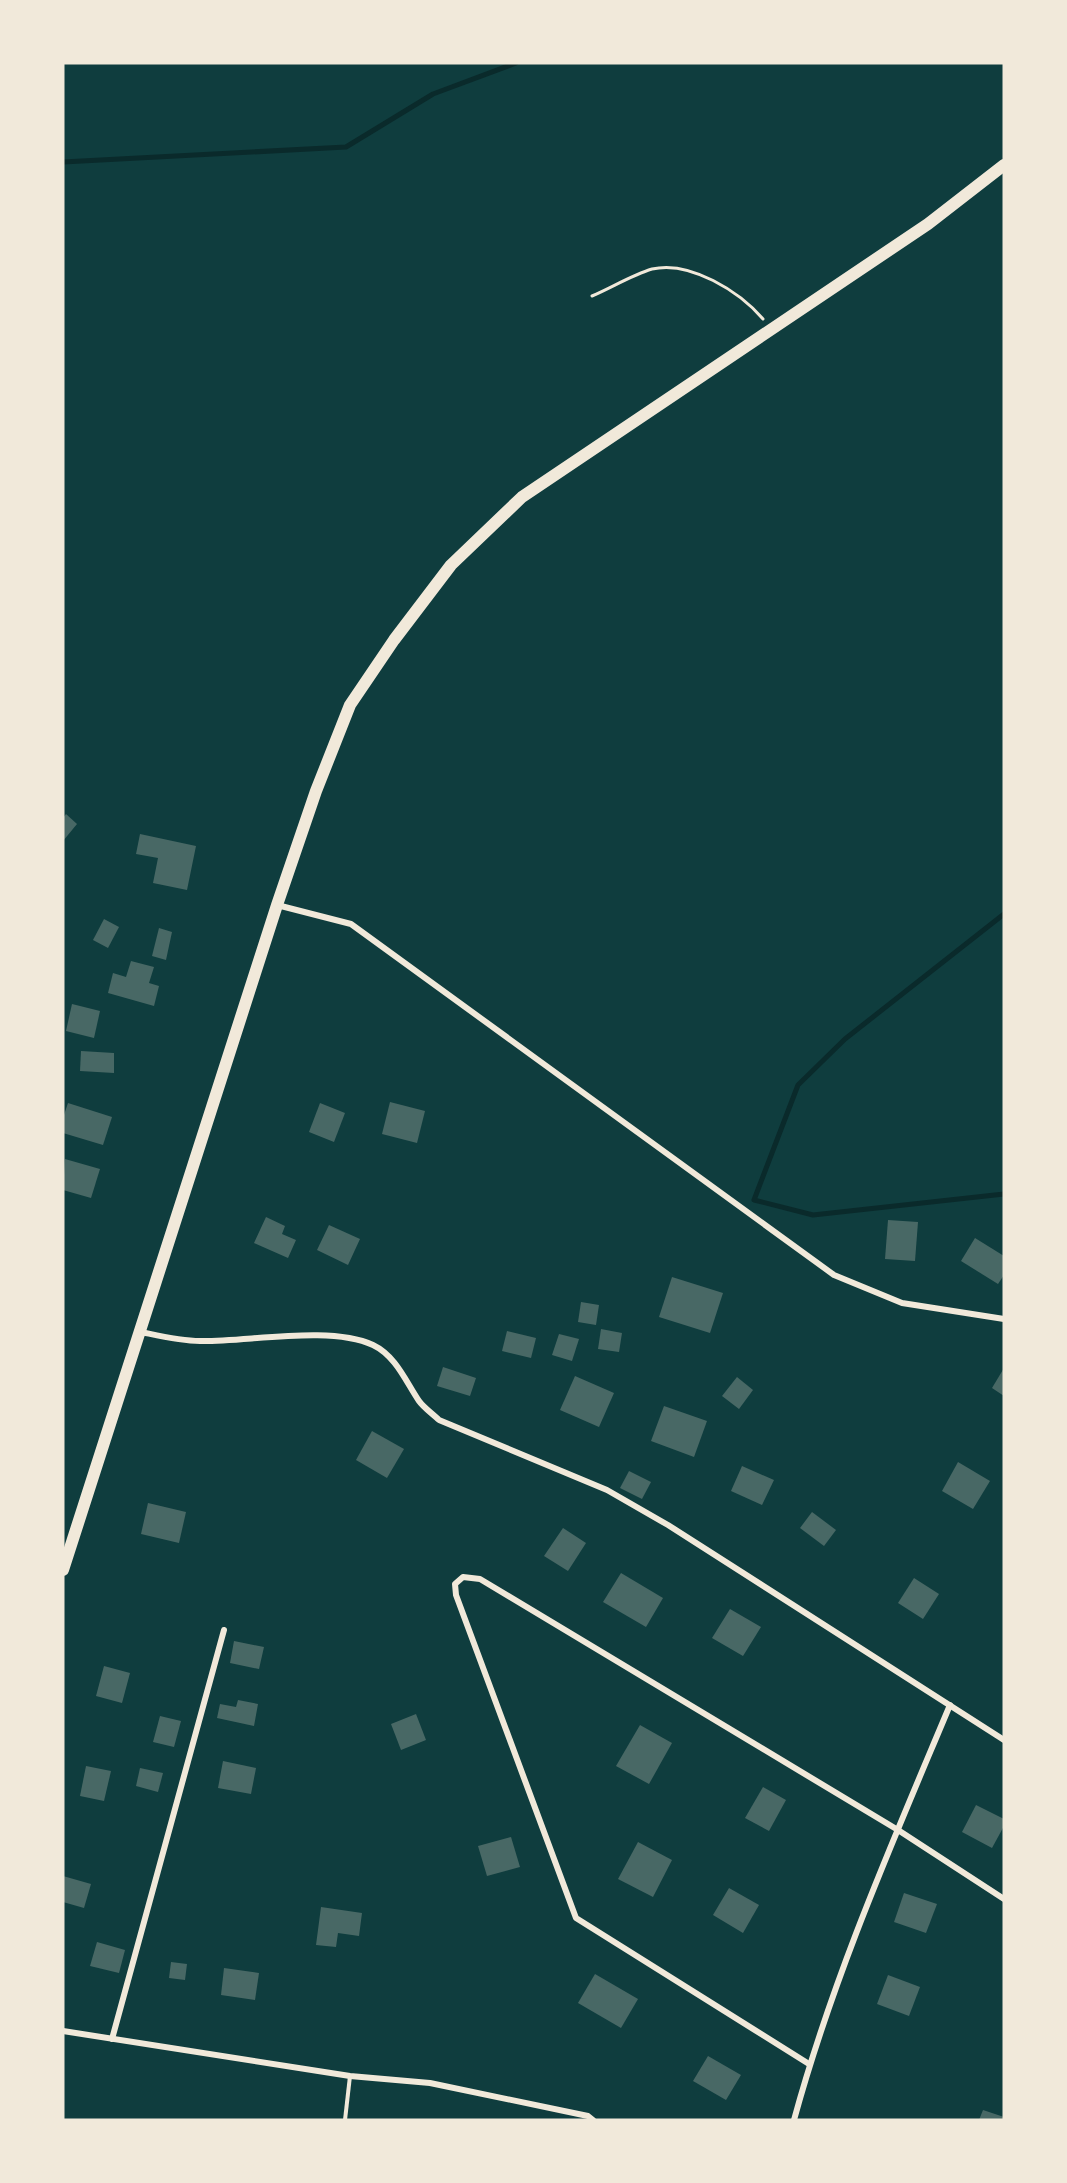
<svg xmlns="http://www.w3.org/2000/svg" width="1067" height="2183" font-family="'Open Sans',sans-serif">
	<rect width="100%" height="100%" fill="#0f3d3e"/>
	<g fill="none" stroke-linecap="round" stroke-linejoin="round">
		<g stroke="#0a2a2b" stroke-width="5">
			<polyline points="63,162 346,147 433,94 516,63"/>
			<polyline points="1004,914 845,1039 798,1085 754,1200 813,1215 1004,1194"/>
		</g>
	</g>
	<g fill="#486865">
		<polygon points="66,814 77,824 63,841 63,818"/>
		<polygon points="140,834 196,846 187,890 153,883 158,858 136,854"/>
		<polygon points="104,919 119,927 108,948 93,940"/>
		<polygon points="159,928 172,932 166,960 152,956"/>
		<polygon points="131,961 154,967 149,983 159,986 154,1006 108,993 113,973 126,977"/>
		<polygon points="72,1004 100,1011 94,1038 66,1031"/>
		<polygon points="81,1051 114,1053 114,1073 80,1071"/>
		<polygon points="390,1102 425,1111 417,1143 382,1134"/>
		<polygon points="68,1103 112,1117 103,1145 63,1133 63,1118"/>
		<polygon points="320,1103 345,1113 334,1142 309,1132"/>
		<polygon points="65,1159 100,1169 91,1198 63,1190"/>
		<polygon points="266,1217 285,1226 282,1234 296,1240 288,1258 254,1243"/>
		<polygon points="888,1220 918,1222 915,1261 885,1259"/>
		<polygon points="329,1225 360,1239 348,1265 317,1250"/>
		<polygon points="975,1238 1004,1256 1004,1275 998,1284 961,1261"/>
		<polygon points="672,1277 723,1293 710,1333 659,1317"/>
		<polygon points="581,1302 599,1305 596,1325 578,1322"/>
		<polygon points="601,1329 622,1333 619,1352 598,1349"/>
		<polygon points="507,1331 536,1338 531,1358 502,1351"/>
		<polygon points="559,1334 579,1339 572,1361 552,1355"/>
		<polygon points="443,1367 476,1378 470,1396 437,1386"/>
		<polygon points="1004,1368 1004,1396 992,1388"/>
		<polygon points="575,1376 614,1393 599,1427 560,1410"/>
		<polygon points="737,1377 753,1390 739,1409 722,1396"/>
		<polygon points="664,1406 707,1421 694,1457 651,1441"/>
		<polygon points="372,1431 404,1449 387,1478 356,1460"/>
		<polygon points="958,1462 990,1481 973,1509 942,1491"/>
		<polygon points="742,1466 774,1480 762,1505 731,1491"/>
		<polygon points="629,1471 651,1482 642,1499 620,1488"/>
		<polygon points="148,1503 186,1512 179,1543 141,1534"/>
		<polygon points="812,1512 836,1530 824,1546 800,1528"/>
		<polygon points="563,1528 586,1543 568,1571 544,1556"/>
		<polygon points="621,1573 663,1598 646,1627 603,1602"/>
		<polygon points="914,1578 939,1594 923,1619 898,1603"/>
		<polygon points="730,1609 761,1627 743,1656 712,1638"/>
		<polygon points="234,1641 264,1647 259,1669 230,1663"/>
		<polygon points="104,1666 130,1673 122,1703 96,1696"/>
		<polygon points="238,1700 258,1704 254,1726 217,1718 220,1704 236,1707"/>
		<polygon points="416,1714 426,1740 401,1750 391,1724"/>
		<polygon points="160,1716 181,1721 174,1747 153,1742"/>
		<polygon points="640,1725 672,1743 649,1784 616,1766"/>
		<polygon points="223,1761 256,1768 251,1794 218,1788"/>
		<polygon points="86,1766 111,1771 104,1801 80,1796"/>
		<polygon points="140,1768 163,1773 158,1792 136,1786"/>
		<polygon points="763,1787 786,1800 769,1831 745,1818"/>
		<polygon points="976,1805 1004,1819 1004,1826 992,1848 962,1832"/>
		<polygon points="511,1837 520,1867 487,1876 478,1846"/>
		<polygon points="638,1842 672,1860 653,1897 618,1879"/>
		<polygon points="63,1876 91,1884 84,1908 63,1902"/>
		<polygon points="729,1888 759,1905 743,1933 713,1915"/>
		<polygon points="904,1893 937,1904 926,1933 894,1922"/>
		<polygon points="321,1907 362,1913 359,1936 338,1933 336,1947 316,1945"/>
		<polygon points="97,1942 125,1950 119,1973 90,1966"/>
		<polygon points="171,1962 187,1964 185,1980 169,1978"/>
		<polygon points="224,1968 259,1973 255,2000 221,1995"/>
		<polygon points="595,1974 638,1999 621,2028 578,2003"/>
		<polygon points="888,1975 920,1987 909,2016 877,2004"/>
		<polygon points="708,2056 741,2075 726,2100 693,2081"/>
		<polygon points="983,2110 1004,2117 1004,2120 979,2120"/>
	</g>
	<g fill="none" stroke-linecap="round" stroke-linejoin="round">
		<path stroke="#f1e9da" stroke-width="3" d="M592,296C611,288 632,275 652,269C690,260 740,292 763,319"/>
		<polyline stroke="#f1e9da" stroke-width="4" points="345,2120 350,2076"/>
		<g stroke="#f1e9da" stroke-width="6">
			<polyline points="277,905 351,924 834,1275 902,1303 1004,1319"/>
			<path d="M141,1332C160,1336 180,1341 200,1341C247,1342 330,1325 373,1345C396,1356 406,1382 419,1401C424,1408 433,1414 439,1420L607,1490L668,1525L1004,1740"/>
			<polyline points="63,2031 350,2076 430,2083 588,2116 593,2120"/>
			<polyline points="112,2039 224,1630"/>
			<polyline points="809,2064 576,1918 456,1595 455,1584 463,1577 480,1579 898,1830 1004,1899"/>
			<path d="M794,2120C833,1977 893,1841 950,1705"/>
		</g>
		<polyline stroke="#f1e9da" stroke-width="12" points="63,1570 277,905 316,791 350,705 394,640 451,565 522,497 928,224 1004,165"/>
	</g>
	<rect width="1067" height="2183" fill="none" stroke="#f1e9da" stroke-width="129"/>
</svg>
